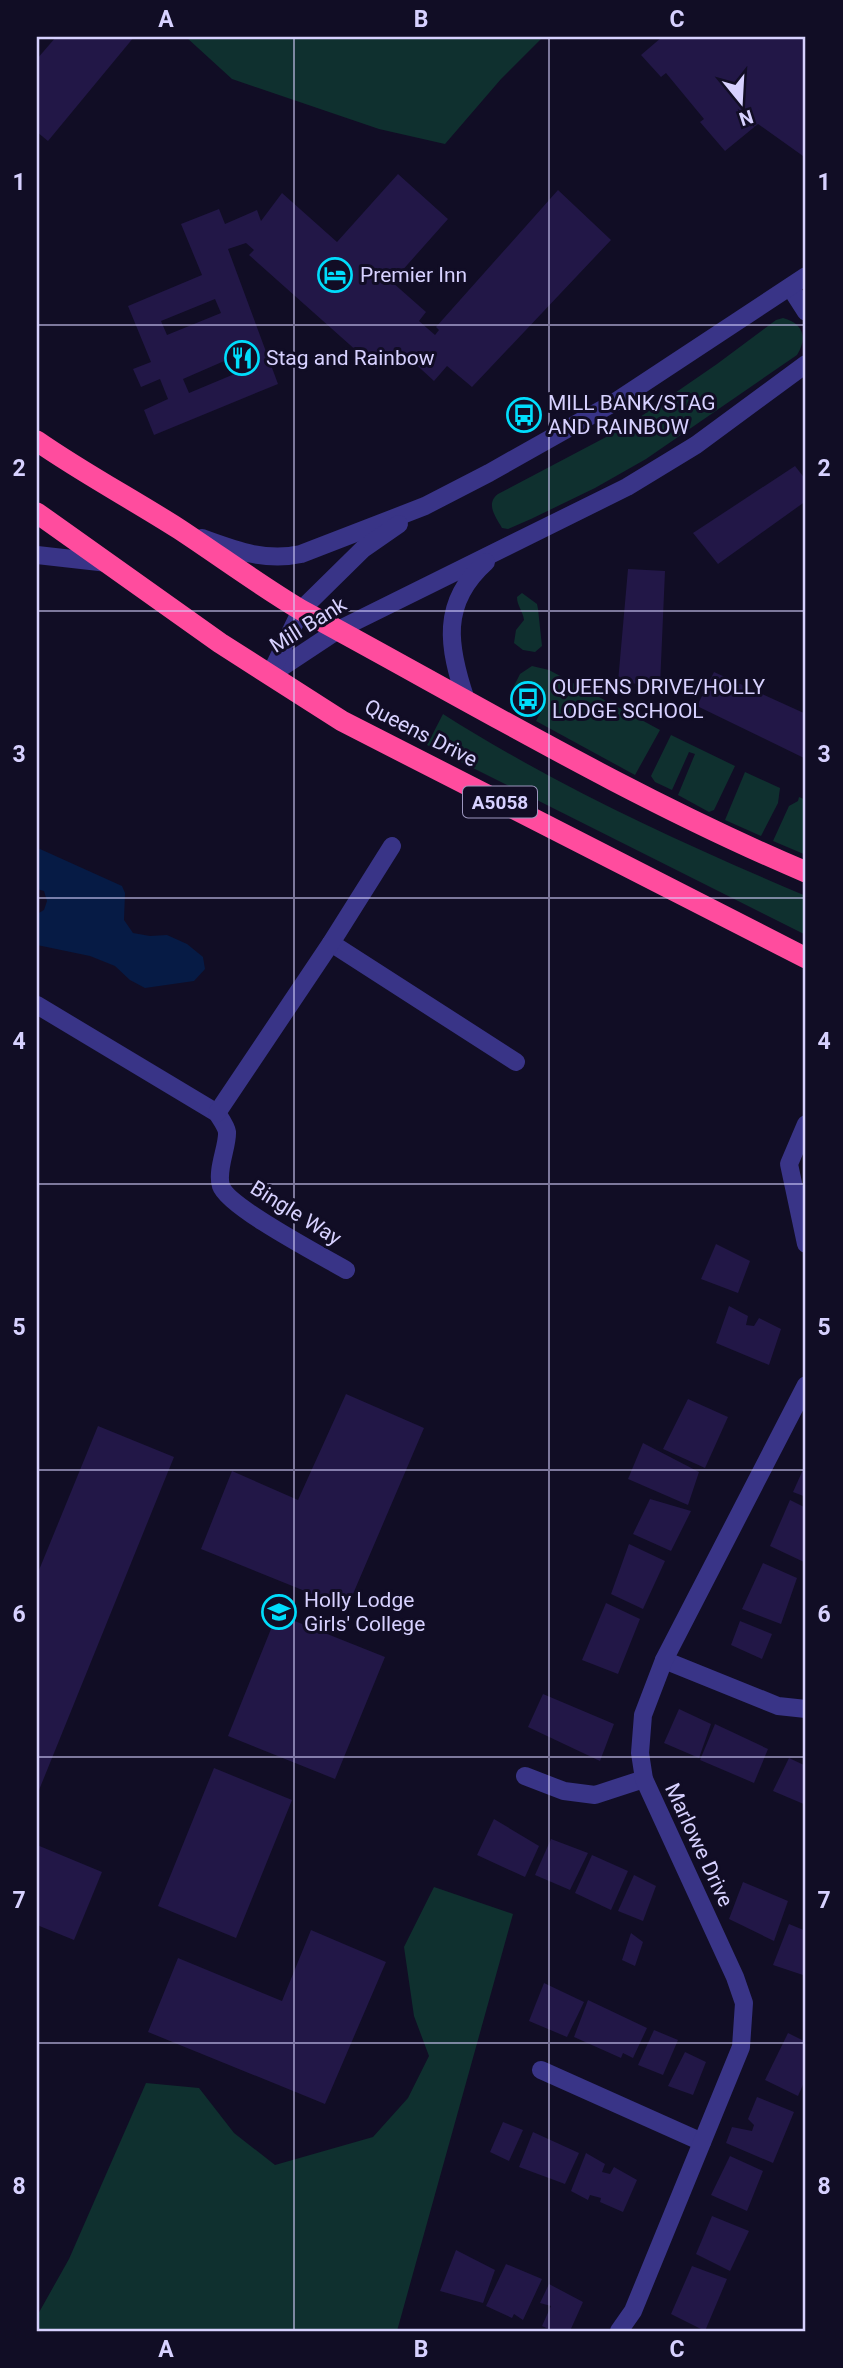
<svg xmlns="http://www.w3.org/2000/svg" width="843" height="2368" font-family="Roboto,sans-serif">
	<rect width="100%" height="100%" fill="#110d25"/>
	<g fill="#0f302f">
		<polygon points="186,37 543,37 501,79 445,144 379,129 232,79"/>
		<path d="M783,318C803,323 808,338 797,355L646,459L595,488L531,519L508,529L502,528C496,517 485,504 498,494L627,426L717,364L776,320Z"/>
		<path d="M522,593L537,604L538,609L542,646L535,652L523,650L514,643L516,630L524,620C523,611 517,606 517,597Z"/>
		<polygon points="532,666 549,670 660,730 635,775 536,721 544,706 513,688 520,674"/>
		<path d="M443,714C558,787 681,843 806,896V935L427,745Z"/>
		<polygon points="671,735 735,766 714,810 709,812 678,795 695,754 689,752 672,790 655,782 651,776"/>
		<polygon points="745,772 780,788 778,803 761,836 725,820"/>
		<polygon points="799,797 806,800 806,855 773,841 789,806 798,801"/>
		<polygon points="434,1887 513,1914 397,2331 37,2331 37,2316 69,2259 146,2083 199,2088 234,2133 275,2165 373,2137 408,2098 429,2056 414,2016 404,1947"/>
	</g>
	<polygon fill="#061b45" points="40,849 122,886 125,893 124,920 133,933 150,936 167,935 187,944 203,957 205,969 194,981 145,988 130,980 115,966 90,956 37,945 37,914 44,910 47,901 44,891 37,889 37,850"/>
	<g fill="#221747" fill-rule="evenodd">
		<polygon points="56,37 134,37 48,141 37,132 37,59"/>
		<polygon points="662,37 806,37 806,154 803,156 758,124 725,151 700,122 704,119 666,73 661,77 641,55"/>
		<path d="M398,174L448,219L392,282L426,312L419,321L435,335L439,330L436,327L558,190L611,240L472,387L447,366L434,381L397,347L377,369L249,255L254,250L246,243L228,249L278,384L154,435L144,410L168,399L160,379L141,387L133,369L151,362L128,306L202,275L181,224L219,209L225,224L257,210L261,221L282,193L337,242ZM215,299L221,313L167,335L161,321ZM238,355L244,370L189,393L183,379Z"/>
		<polygon points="795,466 806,480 806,501 718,564 693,533"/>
		<polygon points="628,569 665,571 660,686 618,682"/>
		<polygon points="714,672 806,714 806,759 697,706"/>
		<polygon points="716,1244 750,1261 738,1293 701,1279"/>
		<polygon points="729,1306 748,1316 746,1325 754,1326 759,1318 781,1329 769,1365 716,1343"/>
		<polygon points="346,1394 424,1428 347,1608 201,1549 232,1471 298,1500"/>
		<polygon points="688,1399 728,1417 705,1468 663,1449"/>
		<polygon points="98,1426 174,1457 37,1795 37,1575"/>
		<polygon points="643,1443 699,1472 688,1505 628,1479"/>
		<polygon points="806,1463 806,1497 793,1492"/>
		<polygon points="650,1499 691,1511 671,1551 633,1534"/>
		<polygon points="790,1500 806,1508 804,1562 770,1546"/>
		<polygon points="629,1544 665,1561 643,1609 611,1594"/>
		<polygon points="763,1563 797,1578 781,1624 742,1609"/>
		<polygon points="606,1603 640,1619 618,1674 582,1660"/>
		<polygon points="277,1614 385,1657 335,1779 228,1736"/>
		<polygon points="740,1621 772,1634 762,1659 731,1645"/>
		<polygon points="543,1694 614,1724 600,1761 528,1727"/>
		<polygon points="679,1709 711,1724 699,1758 664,1743"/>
		<polygon points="715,1724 768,1749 754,1783 700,1760"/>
		<polygon points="789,1758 806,1766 806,1805 773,1791"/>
		<polygon points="214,1768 292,1800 236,1938 158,1906"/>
		<polygon points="494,1819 539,1846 525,1877 477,1855"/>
		<polygon points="551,1839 588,1853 570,1890 535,1875"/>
		<polygon points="37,1845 102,1872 74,1940 37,1925"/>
		<polygon points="592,1855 628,1871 611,1910 575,1893"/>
		<polygon points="634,1875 656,1886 643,1921 618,1911"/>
		<polygon points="743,1882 788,1901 774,1941 729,1919"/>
		<polygon points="789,1924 806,1931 806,1976 773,1965"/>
		<polygon points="311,1930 386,1962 325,2104 148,2032 178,1958 282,2001"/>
		<polygon points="631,1933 643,1942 635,1966 622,1960"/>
		<polygon points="544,1983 584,2002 567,2037 529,2021"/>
		<polygon points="588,2000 647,2028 633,2058 623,2053 621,2058 574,2037"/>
		<polygon points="654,2030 678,2040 663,2075 638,2065"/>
		<polygon points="788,2033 806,2042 806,2078 798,2096 765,2080"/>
		<polygon points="685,2052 706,2062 693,2095 668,2086"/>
		<polygon points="757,2097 794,2112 773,2163 726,2143 732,2127 752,2131 754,2125 748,2119"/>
		<polygon points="503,2122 523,2130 509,2161 490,2152"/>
		<polygon points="533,2132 579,2153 565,2184 519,2167"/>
		<polygon points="586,2153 605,2164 602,2172 610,2174 614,2167 637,2180 623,2212 600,2202 601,2198 590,2195 588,2200 571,2191"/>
		<polygon points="730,2156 763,2171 747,2211 711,2195"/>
		<polygon points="712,2216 749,2231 730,2271 696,2254"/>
		<polygon points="456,2250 495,2270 483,2303 440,2291"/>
		<polygon points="506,2264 542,2279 523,2320 514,2314 512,2318 486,2306"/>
		<polygon points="692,2266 727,2279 705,2331 671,2314"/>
		<polygon points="549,2284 583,2302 570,2331 553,2331 542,2326 551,2306 540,2303"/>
	</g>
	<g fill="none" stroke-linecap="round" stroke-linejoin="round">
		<g stroke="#393487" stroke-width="18">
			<polyline points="790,287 806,312"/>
			<path d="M202,538C235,550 265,562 301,554L425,506L489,473L615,402L806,276"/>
			<polyline points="37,555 108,563"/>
			<polyline points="270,675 338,630 627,487 696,445 806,364"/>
			<polyline points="270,675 301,610 363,549 399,524"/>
			<path d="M466,700C448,647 440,603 486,562"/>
			<polyline points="331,943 516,1062"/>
			<path d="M37,1005L217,1113C220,1118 226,1126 227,1132C228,1146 216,1170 221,1186C228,1207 322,1256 346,1270"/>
			<polyline points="217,1113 331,943 392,846"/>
			<polyline points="806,1124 789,1164 806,1244"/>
			<polyline points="664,1660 778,1706 806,1709"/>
			<polyline points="525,1776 564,1791 595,1795 644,1779"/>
			<polyline points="541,2070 702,2142"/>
			<polyline points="619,2331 633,2311 741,2047 744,2003 735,1977 644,1779 640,1753 643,1715 664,1660 806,1385"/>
		</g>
		<g stroke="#ff4c9e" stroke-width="21">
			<path d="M37,441C83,473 132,499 179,529C220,556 259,585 301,610C468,700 631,798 806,872"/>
			<polyline points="37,513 220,643 342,721 806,958"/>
		</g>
	</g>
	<path fill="none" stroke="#d7d1ff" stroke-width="2" stroke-opacity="0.55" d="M294,37V2331M549,37V2331M37,325H806M37,611H806M37,898H806M37,1184H806M37,1470H806M37,1757H806M37,2043H806"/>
	<defs>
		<g id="hotel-ring" transform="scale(1.75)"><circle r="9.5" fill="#110d25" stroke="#00ddfc" stroke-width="1.5"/><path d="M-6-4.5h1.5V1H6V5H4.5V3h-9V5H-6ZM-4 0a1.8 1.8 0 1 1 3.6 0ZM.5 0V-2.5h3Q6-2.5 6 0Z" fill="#00ddfc"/></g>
		<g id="restaurant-ring" transform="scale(1.75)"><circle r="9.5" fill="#110d25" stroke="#00ddfc" stroke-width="1.5"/><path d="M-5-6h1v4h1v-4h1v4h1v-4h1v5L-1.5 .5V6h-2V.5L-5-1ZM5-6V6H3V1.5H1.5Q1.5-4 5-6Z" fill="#00ddfc"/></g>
		<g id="bus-ring" transform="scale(1.75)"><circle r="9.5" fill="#110d25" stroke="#00ddfc" stroke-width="1.5"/><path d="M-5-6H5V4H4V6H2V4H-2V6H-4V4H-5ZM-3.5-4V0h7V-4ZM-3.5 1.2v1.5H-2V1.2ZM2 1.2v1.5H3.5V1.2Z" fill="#00ddfc"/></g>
		<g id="school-ring" transform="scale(1.75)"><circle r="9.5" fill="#110d25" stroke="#00ddfc" stroke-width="1.5"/><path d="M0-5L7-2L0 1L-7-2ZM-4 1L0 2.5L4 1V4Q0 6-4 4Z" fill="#00ddfc"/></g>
	</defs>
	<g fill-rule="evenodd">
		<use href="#hotel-ring" x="335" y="275"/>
		<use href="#restaurant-ring" x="242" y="358"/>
		<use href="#bus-ring" x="524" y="415"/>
		<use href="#bus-ring" x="528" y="699"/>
		<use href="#school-ring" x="279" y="1612"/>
	</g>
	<g text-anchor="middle" stroke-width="6" stroke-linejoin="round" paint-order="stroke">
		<rect fill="#110d25" stroke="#9c96be" stroke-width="2" x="463" y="786.5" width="74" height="31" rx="5"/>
		<g font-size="19" font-weight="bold" fill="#d7d1ff">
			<text x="500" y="809">A5058</text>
		</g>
		<g font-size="21" fill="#d7d1ff" stroke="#110d25" text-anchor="start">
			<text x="360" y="282">Premier Inn</text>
			<text x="266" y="365">Stag and Rainbow</text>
			<text x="548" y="410">MILL BANK/STAG<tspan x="548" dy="24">AND RAINBOW</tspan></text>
			<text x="552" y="694">QUEENS DRIVE/HOLLY<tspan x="552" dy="24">LODGE SCHOOL</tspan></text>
			<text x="304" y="1607">Holly Lodge<tspan x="304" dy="24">Girls' College</tspan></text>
		</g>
		<g font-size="21" fill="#d7d1ff" stroke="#110d25">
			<text transform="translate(308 625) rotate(-32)" y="7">Mill Bank</text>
			<text transform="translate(421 733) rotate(27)" y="7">Queens Drive</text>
			<text transform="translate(296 1213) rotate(32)" y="7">Bingle Way</text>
			<text transform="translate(699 1845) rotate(65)" y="7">Marlowe Drive</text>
		</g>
	</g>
	<rect width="843" height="2368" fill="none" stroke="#110d25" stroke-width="77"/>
	<g transform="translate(741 102) rotate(162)" stroke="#110d25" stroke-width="5" paint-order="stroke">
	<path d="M0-5L12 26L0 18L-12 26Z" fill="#d7d1ff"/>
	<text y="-10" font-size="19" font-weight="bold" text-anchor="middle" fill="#d7d1ff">N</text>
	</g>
	<rect x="38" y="38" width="766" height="2292" fill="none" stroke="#d7d1ff" stroke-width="2.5"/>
	<g font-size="23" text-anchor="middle" font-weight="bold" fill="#d7d1ff">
		<text x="166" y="27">A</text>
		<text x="421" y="27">B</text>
		<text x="677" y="27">C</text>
		<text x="19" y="190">1</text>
		<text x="824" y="190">1</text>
		<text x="19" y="476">2</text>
		<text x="824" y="476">2</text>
		<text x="19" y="762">3</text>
		<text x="824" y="762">3</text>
		<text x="19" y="1049">4</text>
		<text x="824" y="1049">4</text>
		<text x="19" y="1335">5</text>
		<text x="824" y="1335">5</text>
		<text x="19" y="1622">6</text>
		<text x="824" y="1622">6</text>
		<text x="19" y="1908">7</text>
		<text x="824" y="1908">7</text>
		<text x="19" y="2194">8</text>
		<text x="824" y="2194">8</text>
		<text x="166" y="2357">A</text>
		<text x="421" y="2357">B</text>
		<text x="677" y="2357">C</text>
	</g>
</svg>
